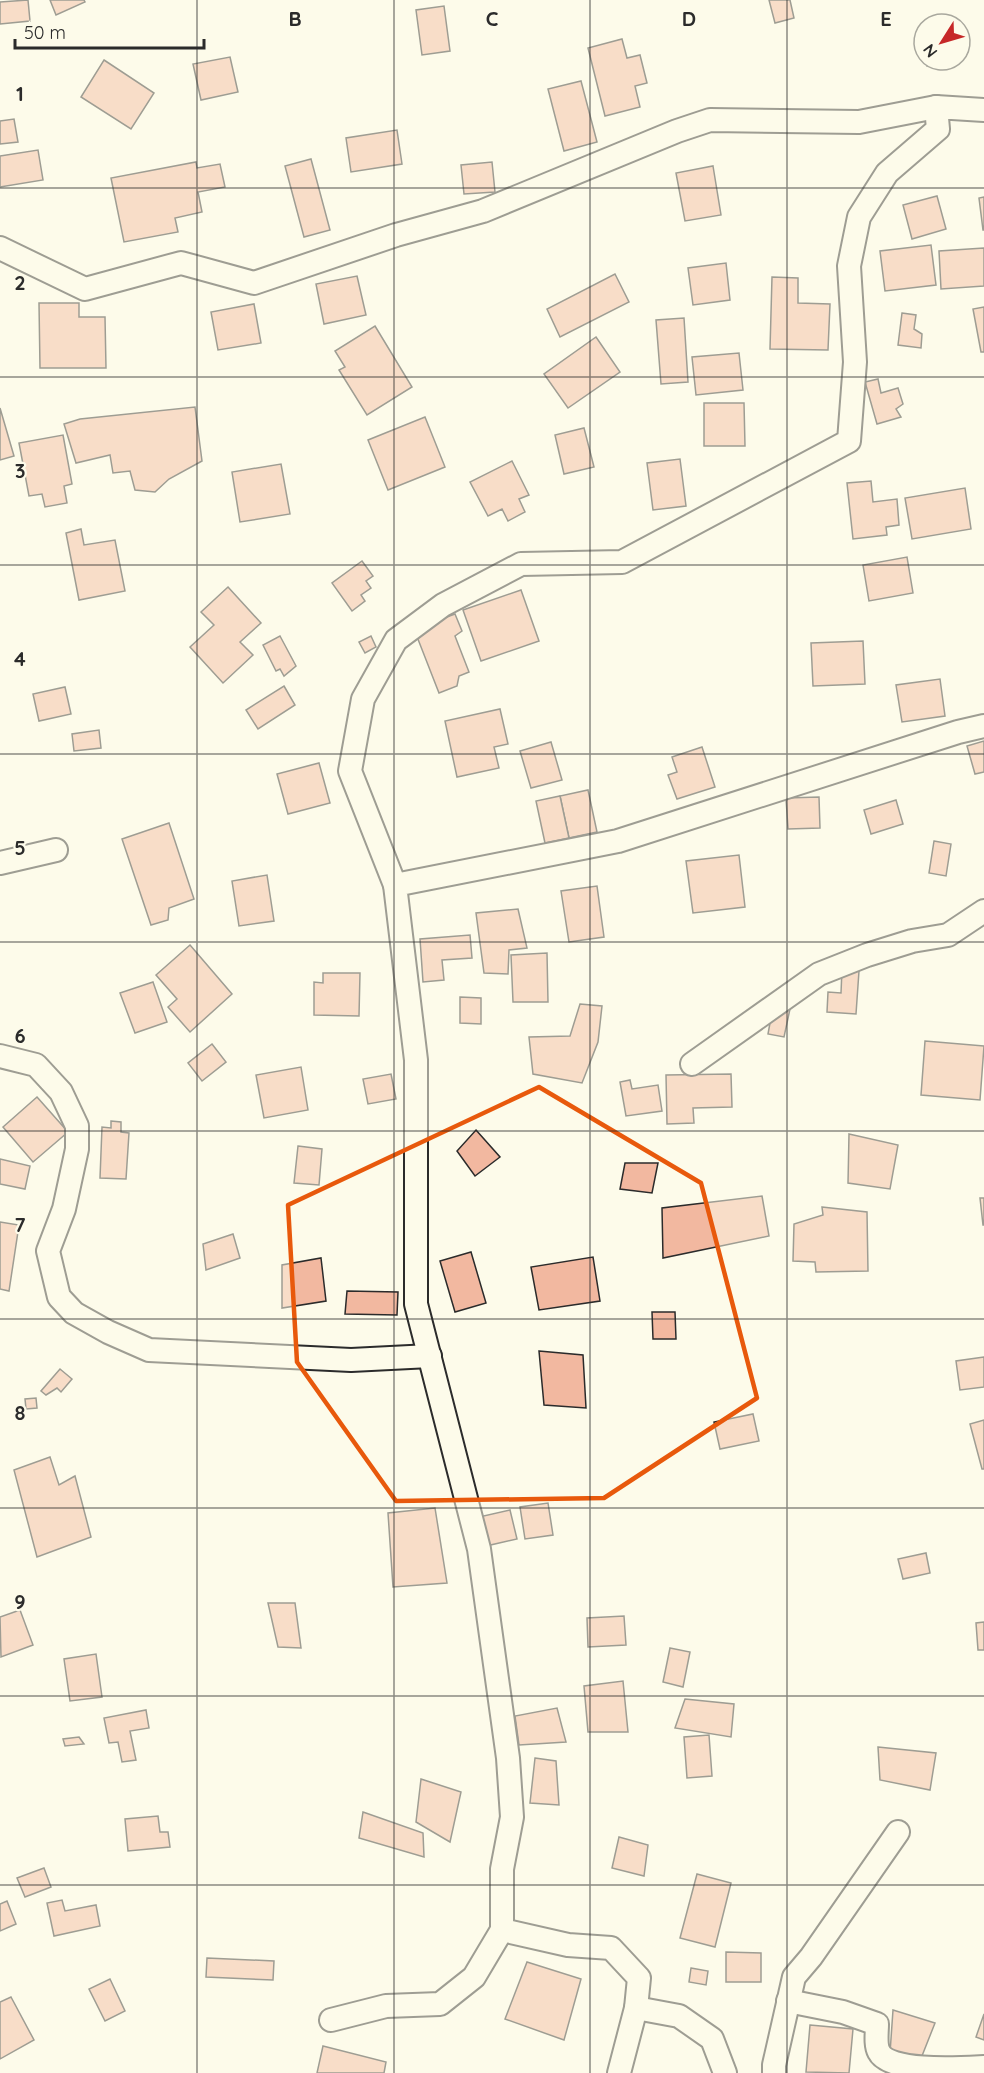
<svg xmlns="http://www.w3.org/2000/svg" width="984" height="2073" font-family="Quicksand,sans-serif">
	<rect width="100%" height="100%" fill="#fdfbea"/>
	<g fill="#f2b8a0" stroke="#2b2b2b" stroke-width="1.5">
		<polygon points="28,0 30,21 0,24 0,2"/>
		<polygon points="50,0 84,0 85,2 56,15"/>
		<polygon points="769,0 790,0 794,18 775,23"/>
		<polygon points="444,6 450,51 422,55 416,10"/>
		<polygon points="622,39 627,58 640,55 647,83 635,86 640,107 605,116 588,48"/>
		<polygon points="230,57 238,92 201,100 193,64"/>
		<polygon points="104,60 154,93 131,129 81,97"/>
		<polygon points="926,60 941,60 942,64 927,66"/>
		<polygon points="581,81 597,142 564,151 548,89"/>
		<polygon points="14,119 18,142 0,144 0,121"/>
		<polygon points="397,130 402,164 351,172 346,138"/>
		<polygon points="38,150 43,180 0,187 0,156"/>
		<polygon points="311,159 330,230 304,237 285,166"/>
		<polygon points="196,162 197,168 220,164 225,187 198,192 202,212 175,218 178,232 124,242 111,178"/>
		<polygon points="492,162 495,192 464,194 461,165"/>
		<polygon points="713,166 721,215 685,221 676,173"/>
		<polygon points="937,196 946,229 912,239 903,205"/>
		<polygon points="984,197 984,230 983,230 979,198"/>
		<polygon points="931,245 936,285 885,291 880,251"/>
		<polygon points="984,248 984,286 941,289 939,251"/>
		<polygon points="726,263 730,300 693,305 688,268"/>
		<polygon points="615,274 629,302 560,337 547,309"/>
		<polygon points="357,276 366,315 324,324 316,284"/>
		<polygon points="772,277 798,278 798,303 830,304 828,350 770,349"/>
		<polygon points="39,303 79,303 79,317 105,317 106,368 40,368"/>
		<polygon points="254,304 261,343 218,350 211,312"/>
		<polygon points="984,307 984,352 981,352 973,309"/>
		<polygon points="902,313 916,315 914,329 922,334 921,348 898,345"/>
		<polygon points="684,318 688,382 661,384 656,320"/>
		<polygon points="375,326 412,387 367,415 339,370 345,367 335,351"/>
		<polygon points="596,337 620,372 568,408 544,374"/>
		<polygon points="739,353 743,390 696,395 692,357"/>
		<polygon points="878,379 881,393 898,388 903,404 896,409 901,417 877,424 865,382"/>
		<polygon points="704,403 744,403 745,446 704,446"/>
		<polygon points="195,407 202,461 169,479 155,492 135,490 130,471 113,473 110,455 76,463 64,424 80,419"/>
		<polygon points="0,408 14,456 0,460"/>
		<polygon points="425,417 445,467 388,490 368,440"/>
		<polygon points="584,428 594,467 564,474 555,435"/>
		<polygon points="63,435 72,484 64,486 67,503 45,507 42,494 29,496 19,443"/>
		<polygon points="680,459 686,506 653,510 647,463"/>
		<polygon points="512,461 529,495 519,499 525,512 508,521 502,509 488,516 470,482"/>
		<polygon points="281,464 290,514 240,522 232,472"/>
		<polygon points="871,481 873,502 897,499 899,525 886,527 887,535 853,539 847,483"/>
		<polygon points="965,488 971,529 912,539 905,498"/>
		<polygon points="81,529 84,545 115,540 125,591 79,600 66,533"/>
		<polygon points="907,557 913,593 869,601 863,565"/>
		<polygon points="362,561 373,576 366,581 371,588 361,595 365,601 352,611 332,583"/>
		<polygon points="228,587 261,623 240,642 253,655 223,683 190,647 214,625 201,612"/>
		<polygon points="521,590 539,641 481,661 463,610"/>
		<polygon points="455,614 462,631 455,636 469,672 459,676 457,686 439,693 414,629"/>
		<polygon points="280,636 296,666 284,676 280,669 276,671 263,645"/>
		<polygon points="371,636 376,647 365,653 359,642"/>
		<polygon points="863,641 865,684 813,686 811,643"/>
		<polygon points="940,679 945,716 902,722 896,685"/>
		<polygon points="284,686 295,705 258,729 246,710"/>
		<polygon points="65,687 71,714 39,721 33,694"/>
		<polygon points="500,709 508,744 494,747 499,768 457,777 445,721"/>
		<polygon points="99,730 101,748 74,751 72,734"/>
		<polygon points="984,741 984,772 975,774 967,746"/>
		<polygon points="551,742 562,780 531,788 520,751"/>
		<polygon points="702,747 715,787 677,799 668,775 677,772 672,757"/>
		<polygon points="319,763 330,803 288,814 277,774"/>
		<polygon points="588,790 597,832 569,838 560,796"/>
		<polygon points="560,796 569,838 545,843 536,801"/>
		<polygon points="819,797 820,828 788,829 786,798"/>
		<polygon points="896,800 903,824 871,834 864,810"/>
		<polygon points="169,823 194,899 169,908 168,920 151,925 122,839"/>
		<polygon points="934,841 951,844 946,876 929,873"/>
		<polygon points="739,855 745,907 693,913 686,861"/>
		<polygon points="267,875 274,921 239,926 232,881"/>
		<polygon points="597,886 604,937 569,942 561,891"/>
		<polygon points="518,909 527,948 509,950 508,974 484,973 476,913"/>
		<polygon points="470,935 472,958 442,960 444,980 423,982 420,939"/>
		<polygon points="190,945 232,994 190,1032 168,1007 177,999 156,975"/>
		<polygon points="547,953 548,1002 513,1002 511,955"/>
		<polygon points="842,969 859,971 856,1014 827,1012 828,992 841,993"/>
		<polygon points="323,973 360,973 359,1016 314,1015 314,982 323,983"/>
		<polygon points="153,982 167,1022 135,1033 120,993"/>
		<polygon points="460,997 481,998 481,1024 460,1023"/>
		<polygon points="580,1004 602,1006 598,1042 582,1083 533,1074 529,1037 570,1036"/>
		<polygon points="783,1008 790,1009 784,1037 768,1034 772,1012"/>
		<polygon points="925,1041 984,1046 980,1100 921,1095"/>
		<polygon points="212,1044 226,1062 202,1081 188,1063"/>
		<polygon points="301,1067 308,1110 264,1118 256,1075"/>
		<polygon points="391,1074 396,1099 368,1104 363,1079"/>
		<polygon points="731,1074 732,1107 693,1108 694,1123 667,1124 666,1075"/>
		<polygon points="630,1080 632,1089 658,1085 662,1111 626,1116 620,1082"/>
		<polygon points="37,1097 68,1132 33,1162 3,1127"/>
		<polygon points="111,1121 121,1122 121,1132 129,1133 126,1179 100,1178 102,1127 111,1128"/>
		<polygon points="476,1130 500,1157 475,1176 457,1151"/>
		<polygon points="849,1134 898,1145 890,1189 848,1183"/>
		<polygon points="298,1146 322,1149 319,1185 294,1183"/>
		<polygon points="0,1159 30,1166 25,1189 0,1184"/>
		<polygon points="625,1163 658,1163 652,1193 620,1189"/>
		<polygon points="762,1196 769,1236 663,1258 662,1208"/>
		<polygon points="980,1198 984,1198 984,1225 983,1225"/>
		<polygon points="822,1207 867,1212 868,1271 816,1272 815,1262 793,1261 794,1224 823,1215"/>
		<polygon points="0,1222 19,1225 9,1291 0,1289"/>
		<polygon points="233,1234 240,1258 206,1270 203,1244"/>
		<polygon points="471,1252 486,1303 455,1312 440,1261"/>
		<polygon points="593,1257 600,1301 539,1310 531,1267"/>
		<polygon points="321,1258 326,1301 282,1308 282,1265"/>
		<polygon points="347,1291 398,1292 397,1315 345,1314"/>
		<polygon points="652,1312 675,1312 676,1339 653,1339"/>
		<polygon points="539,1351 583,1355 586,1408 544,1405"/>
		<polygon points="984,1357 984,1387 960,1390 956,1361"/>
		<polygon points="60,1369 72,1379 61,1392 57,1388 46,1395 41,1391"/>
		<polygon points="36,1398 37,1408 26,1409 25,1399"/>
		<polygon points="753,1414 759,1441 720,1449 714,1422"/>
		<polygon points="984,1420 984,1469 982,1469 970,1424"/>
		<polygon points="50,1457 59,1485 75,1476 91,1537 37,1557 14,1470"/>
		<polygon points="548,1503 553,1535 525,1539 520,1507"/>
		<polygon points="435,1508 447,1583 393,1587 388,1513"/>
		<polygon points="510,1510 517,1539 486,1546 479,1517"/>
		<polygon points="926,1553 930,1573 903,1579 898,1559"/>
		<polygon points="268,1603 295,1603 301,1648 278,1647"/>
		<polygon points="20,1610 33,1645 1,1657 0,1617"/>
		<polygon points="624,1616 626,1645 588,1647 587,1618"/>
		<polygon points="984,1622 984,1650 978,1650 976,1623"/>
		<polygon points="670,1648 690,1652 683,1687 663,1682"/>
		<polygon points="96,1654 102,1697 70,1701 64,1659"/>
		<polygon points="623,1681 628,1732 588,1732 584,1686"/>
		<polygon points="685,1699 734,1704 731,1737 675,1728"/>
		<polygon points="557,1708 566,1742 519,1745 515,1716"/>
		<polygon points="146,1710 149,1728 130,1731 136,1760 122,1762 118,1742 109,1743 104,1718"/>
		<polygon points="709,1735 712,1776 687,1778 684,1737"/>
		<polygon points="79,1737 84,1744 65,1746 63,1739"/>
		<polygon points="878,1747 936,1753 930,1790 880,1780"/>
		<polygon points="535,1758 556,1761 559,1805 530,1803"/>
		<polygon points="421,1779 461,1792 450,1842 416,1822"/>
		<polygon points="363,1812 423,1833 424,1857 359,1838"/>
		<polygon points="158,1816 160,1832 168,1832 170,1847 128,1851 125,1819"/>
		<polygon points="619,1837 648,1845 644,1876 612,1868"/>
		<polygon points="44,1868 51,1887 25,1897 17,1878"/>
		<polygon points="697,1874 731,1883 715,1947 680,1938"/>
		<polygon points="62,1900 65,1911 96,1905 100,1926 54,1936 47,1903"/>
		<polygon points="7,1901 16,1924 0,1931 0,1904"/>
		<polygon points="726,1952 761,1953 761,1982 726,1982"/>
		<polygon points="207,1958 274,1961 273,1980 206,1977"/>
		<polygon points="527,1962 581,1979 564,2040 505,2019"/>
		<polygon points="691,1968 708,1971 706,1985 689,1982"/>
		<polygon points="110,1979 125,2011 105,2021 89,1989"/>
		<polygon points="11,1997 34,2040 0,2059 0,2002"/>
		<polygon points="893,2010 935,2023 918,2066 890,2053"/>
		<polygon points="984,2014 984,2040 976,2037"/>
		<polygon points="810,2025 853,2029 849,2073 806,2072"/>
		<polygon points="323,2046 386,2062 384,2073 317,2073"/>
	</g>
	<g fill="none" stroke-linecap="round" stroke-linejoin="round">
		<g stroke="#2b2b2b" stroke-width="26">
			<g id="street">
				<polyline points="0,248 85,289 181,263 254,283 396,235 483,211 677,131 710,120 859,122 936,107"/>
				<polyline points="0,863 56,850"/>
				<polyline points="395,885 350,771 363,699 396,640 443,605 521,564 622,562 849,441 855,362 849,266 859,217 887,173 938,129 936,107 984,110"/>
				<polyline points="0,1056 36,1065 61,1092 77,1126 77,1149 64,1209 48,1251 59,1297 74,1313 108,1332 149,1350 351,1360 430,1356"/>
				<polyline points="692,1064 819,974 867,955 912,941 948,935 984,911"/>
				<polyline points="502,1930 568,1945 611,1948 639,1978 636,2008 619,2073"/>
				<path d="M788,2001L843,2012L877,2024C877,2032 875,2045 879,2052C889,2073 962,2068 984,2067"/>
				<polyline points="636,2008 679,2016 712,2039 725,2073"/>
				<polyline points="331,2020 386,2006 440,2004 474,1977 502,1930 502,1869 512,1817 508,1758 479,1549 416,1304 416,1060 395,885 618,841 958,732 984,726"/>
				<polyline points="774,2073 774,2065 794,1977 811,1957 898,1832"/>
			</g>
		</g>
		<use href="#street" stroke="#fdfbea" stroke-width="22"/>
	</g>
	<path d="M0 0H984V2073H0ZM539,1087L701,1183L757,1398L604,1498L396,1501L297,1362L288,1205Z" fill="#fdfbea" fill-opacity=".55" fill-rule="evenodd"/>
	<path fill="none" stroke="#e8590c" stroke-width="4.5" stroke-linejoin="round" d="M539,1087L701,1183L757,1398L604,1498L396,1501L297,1362L288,1205Z"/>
	<path fill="none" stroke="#2b2b2b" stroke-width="1.5" stroke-opacity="0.55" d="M197,0V2073M394,0V2073M590,0V2073M787,0V2073M0,188H984M0,377H984M0,565H984M0,754H984M0,942H984M0,1131H984M0,1319H984M0,1508H984M0,1696H984M0,1885H984"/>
	<g font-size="20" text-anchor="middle" font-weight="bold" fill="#2b2b2b" stroke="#fdfbea" stroke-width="4.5" stroke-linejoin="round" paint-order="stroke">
		<text x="295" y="26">B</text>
		<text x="492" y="26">C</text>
		<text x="689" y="26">D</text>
		<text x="886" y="26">E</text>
		<text x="20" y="101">1</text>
		<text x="20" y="290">2</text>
		<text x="20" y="478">3</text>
		<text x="20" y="666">4</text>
		<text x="20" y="855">5</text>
		<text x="20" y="1043">6</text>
		<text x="20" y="1232">7</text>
		<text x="20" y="1420">8</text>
		<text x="20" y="1609">9</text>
	</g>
	<g transform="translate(942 42) rotate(233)"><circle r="28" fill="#fdfbea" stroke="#a9a89e" stroke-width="1.5"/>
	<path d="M0-4.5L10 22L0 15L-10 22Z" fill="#c62828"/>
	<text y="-9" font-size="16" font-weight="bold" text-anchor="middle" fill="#2b2b2b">N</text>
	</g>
	<path d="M15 39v9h189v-9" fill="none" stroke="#2b2b2b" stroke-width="3"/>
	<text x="24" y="39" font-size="18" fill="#2b2b2b" stroke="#fdfbea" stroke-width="4.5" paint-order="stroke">50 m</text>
</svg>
